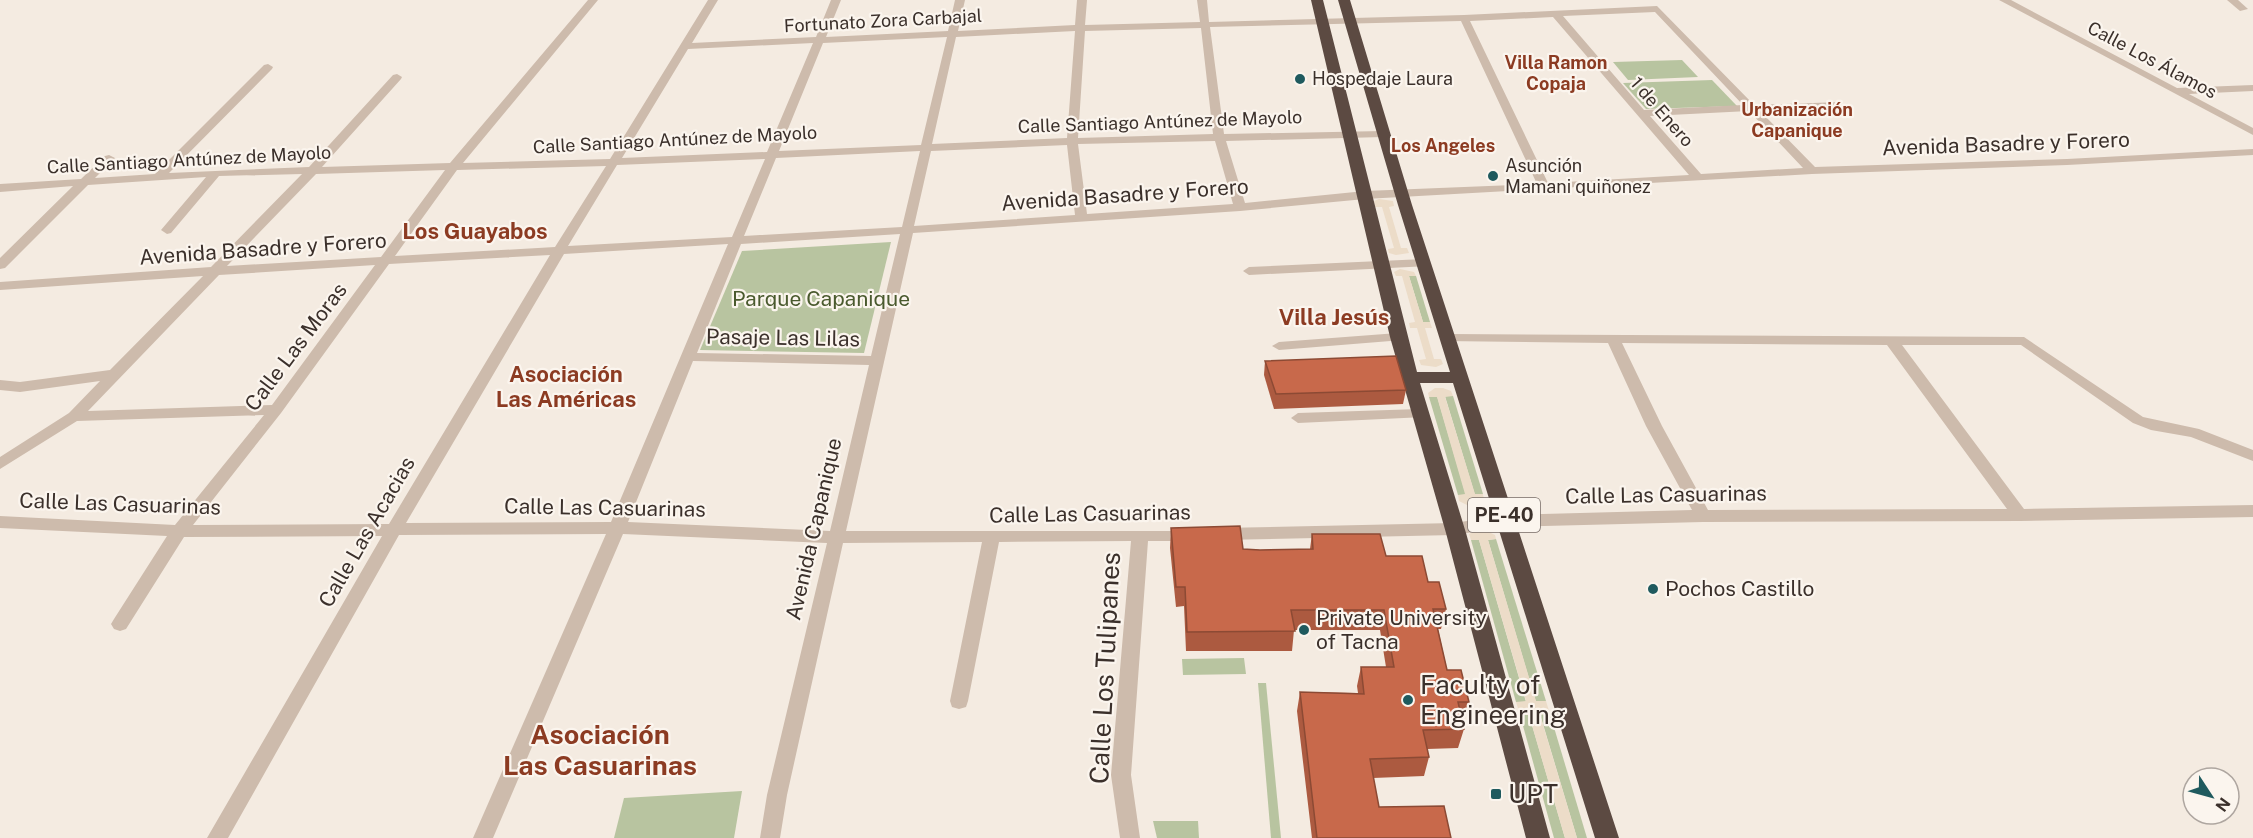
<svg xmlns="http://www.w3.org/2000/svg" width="2253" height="838" font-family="'Public Sans',sans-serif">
	<rect width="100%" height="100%" fill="#f4ebe1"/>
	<g fill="#b8c4a0">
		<polygon points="1682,60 1698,77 1628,80 1613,62"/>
		<polygon points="1712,80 1737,106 1646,109 1623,83"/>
		<polygon points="891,242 864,353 700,350 742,251"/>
		<polygon points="1409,276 1416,276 1430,322 1423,322"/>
		<polygon points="1437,396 1466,495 1458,495 1429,397"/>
		<polygon points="1445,396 1453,396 1483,494 1475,495"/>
		<polygon points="1496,539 1546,701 1536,702 1488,540"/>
		<polygon points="1471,540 1479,540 1526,702 1516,702"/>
		<polygon points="1244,658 1246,674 1183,675 1182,659"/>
		<polygon points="1258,683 1266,683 1281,838 1271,838"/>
		<polygon points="1540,714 1550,714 1587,838 1577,838"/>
		<polygon points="1520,715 1529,715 1565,838 1554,838"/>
		<polygon points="742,791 734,838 614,838 624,798"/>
		<polygon points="1153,821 1198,821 1199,838 1157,838"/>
	</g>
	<g fill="#ecdcc8">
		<polygon points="1379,199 1393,201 1394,206 1389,207 1401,248 1407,248 1409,253 1396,255 1389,253 1388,249 1394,248 1382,207 1375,207 1374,201"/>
		<polygon points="1400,269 1414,272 1416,276 1409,276 1423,322 1430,322 1432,328 1425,328 1434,359 1441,359 1443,364 1436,367 1421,365 1419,360 1426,359 1417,328 1410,328 1409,323 1415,322 1402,276 1396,276 1394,272"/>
		<polygon points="1435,388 1443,388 1451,391 1453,396 1445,397 1475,494 1483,494 1484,500 1478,506 1469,506 1459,501 1458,495 1465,494 1437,397 1429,397 1428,393"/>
		<polygon points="1485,530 1495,535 1496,539 1488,540 1536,701 1546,701 1550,714 1540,715 1577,838 1565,838 1529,715 1520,715 1516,702 1526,701 1479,540 1471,540 1469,534 1476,531"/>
	</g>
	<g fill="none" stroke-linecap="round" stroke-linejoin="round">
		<g fill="#cdbbac" fill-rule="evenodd">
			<path d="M588,0H598L463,163L610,159L708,0H718L692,43L816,37L831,0H841L826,37L948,31L955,0H965L958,31L1075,25L1077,0H1087L1085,25L1200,22L1197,0H1207L1209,22L1464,15L1657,6L1754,105L1841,102L1842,104L1837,107L1760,111L1815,167L2067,159L2253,149V155L2067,165L1812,174L1365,199L1240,211L913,233L846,531H1196L1198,535L1196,539L1190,541H1148L1131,775L1140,838H1120L1111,775L1131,541L999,542L968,701L966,707L959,709L952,707L950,701L982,542L843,543L787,795L780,838H760L767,795L827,543L623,534L493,838H473L606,534L399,535L228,838H207L382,536L184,537L126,629L120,631L114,629L111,624L114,619L167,536L0,528V516L175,525L264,415L77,421L0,469V457L69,413L100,381L20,392L0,390V380L20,382L110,370L203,276L0,290V282L211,267L302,174L219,176L171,233L167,234L161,230L206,177L88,185L5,268L0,269V258L73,186L0,192V184L81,179L105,156L109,155L115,158L95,178L155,174L264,65L268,64L273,67L272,69L169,173L309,167L393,75L397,74L402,77L401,79L322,167L450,163ZM1655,12L1743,105L1644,110L1563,16ZM1553,17L1689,175L1548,183L1470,21ZM1461,21L1537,184L1365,191L1245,203L1226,141L1383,137L1389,134L1383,131L1224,134L1210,27ZM1201,28L1213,134L1078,138L1085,31ZM1075,31L1067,138L932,144L956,37ZM947,37L921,145L779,151L823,43ZM813,43L767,152L622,158L688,49ZM1749,111L1803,168L1701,174L1650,116ZM1215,141L1233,204L1087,214L1078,144ZM1067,145L1075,215L914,226L931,151ZM920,151L902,227L744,236L776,158ZM765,159L732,237L568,246L617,165ZM606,166L555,247L395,256L457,170ZM445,170L381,257L227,266L316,174ZM900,234L871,356L697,353L741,244ZM728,244L611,522L406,523L564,254ZM550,255L389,524L193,525L281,413L389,264ZM375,265L272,405L88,411L219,275ZM693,361L869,365L830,531L628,522Z"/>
			<polygon points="1999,0 2011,0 2177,88 2253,85 2253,91 2189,94 2253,128 2253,135"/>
			<polygon points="2227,0 2238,0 2248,9 2240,11"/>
			<polygon points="1424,259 1429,260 1430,263 1429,266 1249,275 1243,271 1249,267"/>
			<polygon points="1398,333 1403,334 1405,337 1403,340 1279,350 1272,346 1279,342"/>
			<path d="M1448,334L2024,337L2143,417L2199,429L2253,450V461L2191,437L2151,430L2133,423L2021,345H1902L2024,509L2253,505V517L2020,521L1703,522L1506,527L1454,535L1220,540L1214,538L1212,534L1214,530L1220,528L1454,523L1506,515L1692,510L1646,426L1608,343L1443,341L1441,338L1443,335ZM1622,343L1887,345L2007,509L1708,510L1662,426Z"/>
			<polygon points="1420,409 1425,411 1427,414 1425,417 1298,423 1291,418 1298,413"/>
		</g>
		<polygon fill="#5c4a42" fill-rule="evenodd" points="1311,0 1323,0 1417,372 1450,372 1398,205 1338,0 1350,0 1412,205 1619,838 1595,838 1453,383 1420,383 1466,533 1550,838 1526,838 1446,533 1390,337"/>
	</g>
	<g fill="#ac5a40">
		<polygon points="1265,361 1406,390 1403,404 1274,409 1264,375"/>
		<polygon points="1171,528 1243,549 1260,550 1310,549 1312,534 1386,556 1428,582 1446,609 1441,629 1438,629 1447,670 1469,702 1462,721 1464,729 1458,748 1427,749 1429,757 1424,776 1373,778 1379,807 1451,838 1312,838 1297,711 1300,692 1358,693 1357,686 1361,667 1386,667 1380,630 1294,630 1292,651 1186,651 1184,606 1176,607 1170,548"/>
	</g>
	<g fill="#c8694b" stroke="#8c4a34" stroke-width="1.5">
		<polygon points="1396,356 1406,390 1276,394 1265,361"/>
		<polygon points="1240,526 1243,549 1260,550 1313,549 1312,534 1380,534 1386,556 1422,556 1428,582 1439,582 1446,609 1433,609 1447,670 1461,670 1469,702 1458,702 1464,729 1423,730 1429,757 1370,759 1379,807 1444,806 1451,838 1317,838 1300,692 1364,694 1361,667 1394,667 1384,610 1291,610 1295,631 1187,632 1185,587 1176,587 1171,528"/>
	</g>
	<g fill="#1f5a5e" stroke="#fbf5ee" stroke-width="2">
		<circle cx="1300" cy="79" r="6"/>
		<circle cx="1493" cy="176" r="6"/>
		<circle cx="1653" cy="589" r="6"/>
		<circle cx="1304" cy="630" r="6"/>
		<circle cx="1408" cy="700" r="6"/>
		<rect x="1490" y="788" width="12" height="12" rx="3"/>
	</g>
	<g text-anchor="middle" stroke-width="4.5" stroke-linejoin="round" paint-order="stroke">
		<g font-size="18" fill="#3b302b" stroke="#fbf5ee">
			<text transform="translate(883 21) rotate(-3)" y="6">Fortunato Zora Carbajal</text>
			<text transform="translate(2152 60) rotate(28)" y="6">Calle Los Álamos</text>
			<text transform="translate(1662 112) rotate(49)" y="6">1 de Enero</text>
			<text transform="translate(1160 122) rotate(-2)" y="6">Calle Santiago Antúnez de Mayolo</text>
			<text transform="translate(675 140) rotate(-3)" y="6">Calle Santiago Antúnez de Mayolo</text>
			<text transform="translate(189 160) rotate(-3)" y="6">Calle Santiago Antúnez de Mayolo</text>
		</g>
		<g font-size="18" font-weight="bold" fill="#8c3b22" stroke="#fbf5ee">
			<text x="1556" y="69">Villa Ramon<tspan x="1556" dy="21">Copaja</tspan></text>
			<text x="1797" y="116">Urbanización<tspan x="1797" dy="21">Capanique</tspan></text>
			<text x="1443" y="152">Los Angeles</text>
		</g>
		<g font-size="18" fill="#3b302b" stroke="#fbf5ee" text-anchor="start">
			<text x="1312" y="85">Hospedaje Laura</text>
			<text x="1505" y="172">Asunción<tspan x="1505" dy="21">Mamani quiñonez</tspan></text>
		</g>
		<rect fill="#fbf5ee" stroke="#756b66" stroke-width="1.5" x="1468" y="498" width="72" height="34" rx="4.5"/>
		<g font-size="20" font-weight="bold" fill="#3b302b">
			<text x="1504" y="522">PE-40</text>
		</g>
		<g font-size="21" fill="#3b302b" stroke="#fbf5ee">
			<text transform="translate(2006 144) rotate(-2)" y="7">Avenida Basadre y Forero</text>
			<text transform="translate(1125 195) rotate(-4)" y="7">Avenida Basadre y Forero</text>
			<text transform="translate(263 249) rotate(-4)" y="7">Avenida Basadre y Forero</text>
			<text transform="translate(783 338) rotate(1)" y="7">Pasaje Las Lilas</text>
			<text transform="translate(296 347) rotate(-53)" y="7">Calle Las Moras</text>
			<text transform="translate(1666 495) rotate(-1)" y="7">Calle Las Casuarinas</text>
			<text transform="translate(120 504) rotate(2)" y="7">Calle Las Casuarinas</text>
			<text transform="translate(605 508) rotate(1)" y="7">Calle Las Casuarinas</text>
			<text transform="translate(1090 514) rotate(-1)" y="7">Calle Las Casuarinas</text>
			<text transform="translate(814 529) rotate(-77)" y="7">Avenida Capanique</text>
			<text transform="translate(367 532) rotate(-60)" y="7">Calle Las Acacias</text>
		</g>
		<g font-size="21" fill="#4a5a2e" stroke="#fbf5ee">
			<text x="821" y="306">Parque Capanique</text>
		</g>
		<g font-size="21" fill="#3b302b" stroke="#fbf5ee" text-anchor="start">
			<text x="1665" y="596">Pochos Castillo</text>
			<text x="1316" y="625">Private University<tspan x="1316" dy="24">of Tacna</tspan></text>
		</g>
		<g font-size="22" font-weight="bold" fill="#8c3b22" stroke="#fbf5ee">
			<text x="475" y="239">Los Guayabos</text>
			<text x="1334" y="325">Villa Jesús</text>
			<text x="566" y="382">Asociación<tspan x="566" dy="25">Las Américas</tspan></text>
		</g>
		<g font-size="26" fill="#3b302b" stroke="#fbf5ee">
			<text transform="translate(1105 668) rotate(-87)" y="9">Calle Los Tulipanes</text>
		</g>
		<g font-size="26" fill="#3b302b" stroke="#fbf5ee" text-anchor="start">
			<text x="1420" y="694">Faculty of<tspan x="1420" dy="30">Engineering</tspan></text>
			<text x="1508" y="803">UPT</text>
		</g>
		<g font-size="27" font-weight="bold" fill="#8c3b22" stroke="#fbf5ee">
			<text x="600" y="744">Asociación<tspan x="600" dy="31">Las Casuarinas</tspan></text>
		</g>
	</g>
	<g transform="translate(2211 796) rotate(126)"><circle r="28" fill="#fbf5ee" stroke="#aea6a0" stroke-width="1.5"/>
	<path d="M0-4.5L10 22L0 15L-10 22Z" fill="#1f5a5e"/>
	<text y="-9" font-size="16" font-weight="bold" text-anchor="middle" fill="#3b302b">N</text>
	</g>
</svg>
